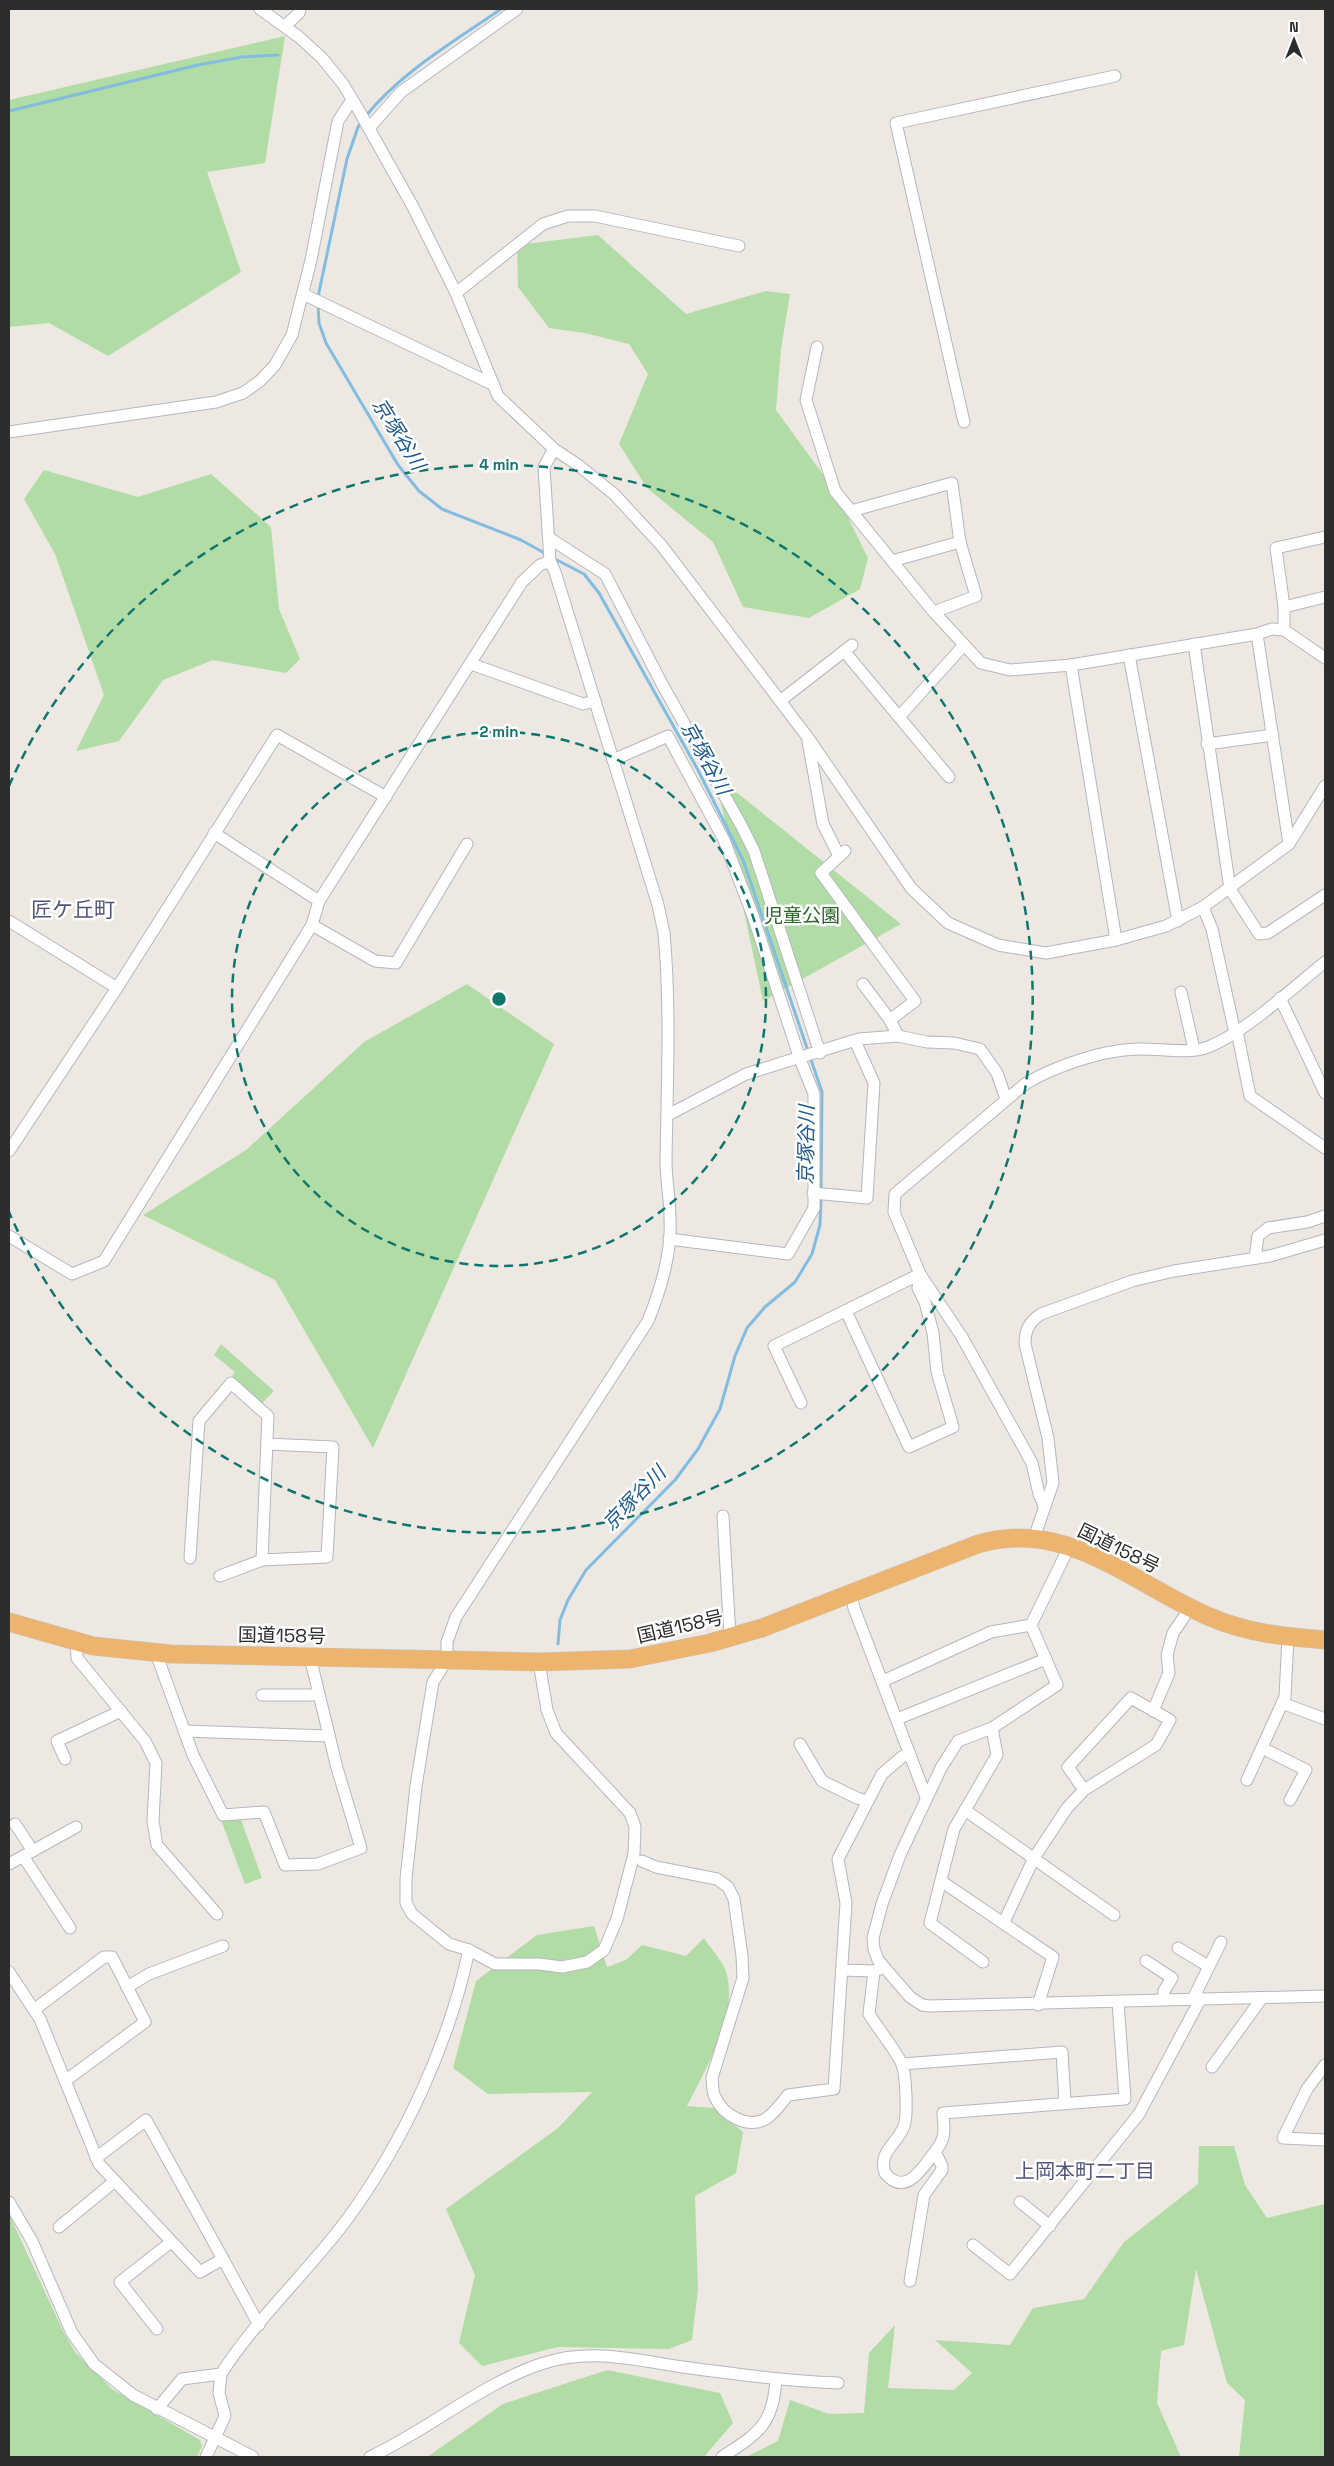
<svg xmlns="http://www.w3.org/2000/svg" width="1334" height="2466" font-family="'Space Grotesk','Noto Sans JP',sans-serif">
	<rect width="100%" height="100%" fill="#ede9e2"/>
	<g fill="#b1dca5">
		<polygon points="285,36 265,163 207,172 241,272 108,356 49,323 9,327 9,100"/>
		<polygon points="598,235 686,314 766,291 790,294 781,349 776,410 835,491 868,558 860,589 809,618 743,607 713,542 647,488 619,444 648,374 629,344 585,333 549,328 518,287 517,245"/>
		<polygon points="44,470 138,497 211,474 271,527 279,609 300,659 286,673 213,660 163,680 119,741 76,751 104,695 55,554 24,499"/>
		<polygon points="715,775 901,924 763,1001"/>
		<polygon points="467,984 554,1044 373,1448 275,1280 143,1215 246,1150 364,1042"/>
		<polygon points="221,1344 274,1391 262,1403 232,1376 235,1372 214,1355"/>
		<polygon points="221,1820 241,1820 262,1878 245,1884"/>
		<path d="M594,1926L607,1967L626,1960L642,1945L686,1956L704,1938C710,1948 721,1959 725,1969C741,2010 705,2070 687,2106L713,2108L743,2132L736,2173L695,2196L698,2289L692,2340L669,2349L558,2347L482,2366L459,2343L475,2275L446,2209L558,2128L592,2092L488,2094L453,2068L476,1981L537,1935Z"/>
		<polygon points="1199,2146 1234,2146 1245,2185 1267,2218 1325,2204 1325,2457 1239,2457 1245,2400 1227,2383 1196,2269 1184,2345 1161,2351 1157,2403 1181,2457 746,2457 778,2441 790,2400 829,2414 864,2413 869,2353 895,2325 888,2388 954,2390 972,2373 935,2340 1010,2345 1033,2308 1084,2299 1124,2242 1198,2184"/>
		<polygon points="9,2214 63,2331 75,2352 112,2389 200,2440 202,2446 197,2457 9,2457"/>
		<polygon points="607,2370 720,2393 733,2423 704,2457 427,2457 503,2404"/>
	</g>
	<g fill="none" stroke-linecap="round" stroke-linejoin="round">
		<g stroke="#82bce1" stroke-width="3">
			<polyline points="9,111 198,65 242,57 278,55"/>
			<path d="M365,117C401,72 455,41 501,9"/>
			<polyline points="318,297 347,159 358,127 362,122"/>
			<polyline points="318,303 319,323 326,343 398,465 419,491 442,509 521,540 548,555"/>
			<polyline points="553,558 584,574 599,593 698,770 743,860 822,1092 821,1191"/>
			<polyline points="558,1644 560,1620 568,1600 586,1570 675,1480 698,1449 720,1409 735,1356 747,1328 765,1307 795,1282 812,1254 820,1225 821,1197"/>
		</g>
		<g stroke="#b5b6bf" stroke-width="13">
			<g id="minor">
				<polyline points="260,9 299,37 322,58 343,84 358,109 413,207 456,293 498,396 554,449 578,465 614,494 662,546 809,739 911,888 948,923 998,945 1046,953 1116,940 1166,926 1203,907 1289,844 1325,786"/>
				<polyline points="285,26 299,13 300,9"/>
				<polyline points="369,128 401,92 517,9"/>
				<polyline points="456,293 543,224 568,216 595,216 739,246"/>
				<polyline points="303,294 494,385"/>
				<polyline points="817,347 806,400 835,491 932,610 981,663 1010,670 1071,665 1257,634 1272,629 1284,630 1325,658"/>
				<polyline points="964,422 896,123 1115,76"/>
				<polyline points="9,432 216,402 243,393 260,381 275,365 292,335 311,260 338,121 352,100"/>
				<polyline points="851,511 952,483 960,542 976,596 934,612"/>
				<polyline points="549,538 605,574 662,684 741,825 754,851 820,1053"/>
				<polyline points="892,561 960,542"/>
				<polyline points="1284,607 1325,597"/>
				<polyline points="1284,630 1284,607 1276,548 1325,537"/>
				<polyline points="1257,634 1289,844"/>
				<polyline points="1194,644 1230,889 1259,934 1268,933 1325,895"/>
				<polyline points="844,651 949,777"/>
				<polyline points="1129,655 1178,921"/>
				<polyline points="471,664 583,704 595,701"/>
				<polyline points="1071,665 1116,940"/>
				<polyline points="780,701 852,645"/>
				<polyline points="899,717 964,645"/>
				<polyline points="808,741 823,824 839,856"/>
				<polyline points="1207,744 1273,735"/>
				<polyline points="613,760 668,736 724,840 753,916 800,1059 814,1094 814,1208 788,1254 669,1239"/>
				<polyline points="214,833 319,901"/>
				<polyline points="845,851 821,873 915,1001 890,1020 898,1036"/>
				<polyline points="1203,907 1212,929 1235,1033"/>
				<polyline points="9,921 117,988"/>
				<polyline points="312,925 375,961 396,963 467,844"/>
				<polyline points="863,984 890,1020"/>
				<polyline points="1181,992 1194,1049"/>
				<polyline points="1280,998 1325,1093"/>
				<polyline points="1237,1031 1250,1096 1325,1148"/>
				<polyline points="668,1115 746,1074 859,1039 898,1036 927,1042 954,1043 980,1049 997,1073 1006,1099"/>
				<polyline points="9,1151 117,988 277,735 386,797"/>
				<polyline points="813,1193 867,1198 874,1083 855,1041"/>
				<polyline points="9,1236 72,1274 104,1261 312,925 319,901 522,582 540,565 550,561 544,467 554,449"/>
				<polyline points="1255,1258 1258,1236 1268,1228 1307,1222 1325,1216"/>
				<polyline points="846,1311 909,1447 953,1427 937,1372 933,1333 925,1302 918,1288 920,1274"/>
				<polyline points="801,1403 774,1346 920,1274"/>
				<path d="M1044,1506L1039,1494L1032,1463L962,1337L920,1274L894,1212L895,1194L1025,1084C1055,1066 1102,1050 1137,1049C1157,1048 1187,1054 1205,1048C1240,1037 1295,986 1325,962"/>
				<polyline points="723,1516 730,1637"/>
				<path d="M1034,1538L1053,1483L1048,1438L1025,1344C1025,1330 1029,1322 1041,1314L1132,1281L1174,1271L1270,1256L1325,1240"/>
				<polyline points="1070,1545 1031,1625 1057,1685 992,1728 958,1741 941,1768 900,1855 882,1904 873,1938 874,1949 878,1960 910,1997 922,2005 929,2006 1325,1996"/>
				<polyline points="190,1558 199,1421 231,1383 268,1416 262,1560"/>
				<polyline points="220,1576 262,1560 327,1557 333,1447 267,1444"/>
				<polyline points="851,1594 854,1608 926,1797"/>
				<polyline points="76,1642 77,1658 145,1741 156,1763 153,1821 157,1845 217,1914"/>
				<polyline points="156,1653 193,1755 223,1815 264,1812 285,1865 318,1864 361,1848 337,1768 310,1657"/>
				<path d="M539,1662L547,1710L556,1733L630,1813L635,1827L634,1854L617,1919L604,1950L587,1962L562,1967L539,1964H495L469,1950L449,1944L412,1914L406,1903V1879L416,1786L433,1682L447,1660V1642L456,1617L648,1321C661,1289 672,1253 670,1218C670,1199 666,1180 666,1161C667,1086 671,1009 664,933L658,905L555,572L550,561"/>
				<polyline points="883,1681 991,1632 1031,1625"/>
				<polyline points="262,1695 319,1695"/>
				<polyline points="1282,1703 1325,1719"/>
				<polyline points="1153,1711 1169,1673 1167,1655 1173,1633 1190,1608"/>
				<polyline points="897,1719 1046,1659"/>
				<polyline points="184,1731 329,1736"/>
				<polyline points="800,1744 822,1781 857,1798 868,1801"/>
				<polyline points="1262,1748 1306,1770 1290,1800"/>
				<polyline points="65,1759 57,1741 121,1711"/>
				<polyline points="1247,1780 1285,1697 1288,1637"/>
				<polyline points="965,1810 1114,1915"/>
				<polyline points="15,1824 33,1851"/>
				<polyline points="23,1856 70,1928"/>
				<path d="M642,1861L656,1867L717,1879L728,1887L734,1899L742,1956L743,1978L712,2078C713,2084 712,2091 715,2097C723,2115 748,2130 767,2118C775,2112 782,2103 788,2095L834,2089L846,1903L838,1859L882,1774L902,1757L910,1754"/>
				<polyline points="9,1864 76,1827"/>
				<polyline points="941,1881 1053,1957 1038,2005"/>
				<polyline points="1004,1922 1034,1858 1067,1808 1084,1790 1156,1745 1170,1720 1131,1698 1068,1767 1084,1790"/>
				<polyline points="1178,1948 1208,1966"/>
				<polyline points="1146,1961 1172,1978 1164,1991 1164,1999"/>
				<polyline points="983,1962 930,1923 954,1829 997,1755 992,1728"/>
				<polyline points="842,1970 874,1971 880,1969"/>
				<path d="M874,1971L869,2014C879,2030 892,2045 901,2062C906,2071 908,2116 904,2126C897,2145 878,2151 885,2173C904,2196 920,2172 931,2157C935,2152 940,2146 942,2140C946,2132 943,2121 943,2113L1125,2099L1118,2002"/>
				<polyline points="9,1972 40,2019 99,2164 200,2272 223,2259 259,2325"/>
				<polyline points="127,1987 149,1974 223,1946"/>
				<polyline points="1193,1999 1221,1942"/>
				<polyline points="35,2009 104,1957 112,1957 145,2022 65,2081"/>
				<polyline points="902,2064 1062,2052 1065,2103"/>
				<polyline points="1325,2065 1307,2089 1283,2138 1325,2140"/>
				<polyline points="1212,2067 1262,1998"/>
				<polyline points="96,2158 146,2120 223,2259"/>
				<polyline points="9,2202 32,2241 72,2333 94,2364 133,2395 253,2457"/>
				<polyline points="1020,2202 1050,2226"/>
				<polyline points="59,2227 115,2181"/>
				<polyline points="973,2245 1010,2274 1139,2114 1201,1998"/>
				<polyline points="910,2281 924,2195 942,2170 942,2166 935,2152"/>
				<polyline points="157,2329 120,2282 171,2242"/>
				<polyline points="157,2409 182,2379 221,2374"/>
				<path d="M206,2457L225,2416L219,2393L221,2374C256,2319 309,2271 348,2218C404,2141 449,2044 469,1950"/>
				<path d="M370,2457C428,2430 484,2382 544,2363C591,2348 636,2360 683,2367C735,2374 786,2381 838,2383"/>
				<path d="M722,2457C757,2434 773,2426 776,2380"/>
			</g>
		</g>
		<g stroke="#c8c8c8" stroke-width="19">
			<path id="highway" d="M9,1622L93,1646L171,1654L539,1662L630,1659L710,1643L762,1628L978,1544C1066,1517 1134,1585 1210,1617C1247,1633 1285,1637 1325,1640"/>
		</g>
		<use href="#minor" stroke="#fff" stroke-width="11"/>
		<use href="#highway" stroke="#ecb46e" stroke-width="18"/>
	</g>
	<g fill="none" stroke="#0f766e" stroke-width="2.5" stroke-dasharray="9 6">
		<circle cx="499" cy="999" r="267"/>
		<path d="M9 786A534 534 0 1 1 9 1212"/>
	</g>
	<g text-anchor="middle" stroke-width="5" stroke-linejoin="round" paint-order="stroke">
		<g font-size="19" fill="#2a6324" stroke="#fff">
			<text x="802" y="922">児童公園</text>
		</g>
		<g font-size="19" fill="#2d2d2d" stroke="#fff">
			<text transform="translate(1119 1548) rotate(26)" y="7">国道158号</text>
			<text transform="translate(680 1626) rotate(-13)" y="7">国道158号</text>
			<text transform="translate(282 1635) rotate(1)" y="7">国道158号</text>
		</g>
		<g font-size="20" font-style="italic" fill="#1e5b90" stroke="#fff">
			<text transform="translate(399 434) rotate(58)" y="7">京塚谷川</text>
			<text transform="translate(706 758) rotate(61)" y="7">京塚谷川</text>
			<text transform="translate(806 1145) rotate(-89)" y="7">京塚谷川</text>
			<text transform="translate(634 1498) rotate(-46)" y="7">京塚谷川</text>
		</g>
		<g font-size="20" fill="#525579" stroke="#fff">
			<text x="1085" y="2178">上岡本町二丁目</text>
		</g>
		<g font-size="21" fill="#525579" stroke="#fff">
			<text x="73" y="917">匠ケ丘町</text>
		</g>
	</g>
	<circle cx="499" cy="999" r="8" fill="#0f766e" stroke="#fff" stroke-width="2.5"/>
	<g font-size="15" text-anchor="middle" font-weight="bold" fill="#0f766e" stroke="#fff" stroke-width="5" stroke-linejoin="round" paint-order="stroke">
		<text x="499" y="470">4 min</text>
		<text x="499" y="737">2 min</text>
	</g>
	<rect width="1334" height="2466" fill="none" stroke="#2d2d2d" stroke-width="20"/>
	<g transform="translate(1294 40)" stroke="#ffffff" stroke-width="4" paint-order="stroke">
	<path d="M0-4L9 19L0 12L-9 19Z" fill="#2d2d2d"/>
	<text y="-8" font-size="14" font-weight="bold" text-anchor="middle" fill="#2d2d2d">N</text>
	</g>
</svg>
